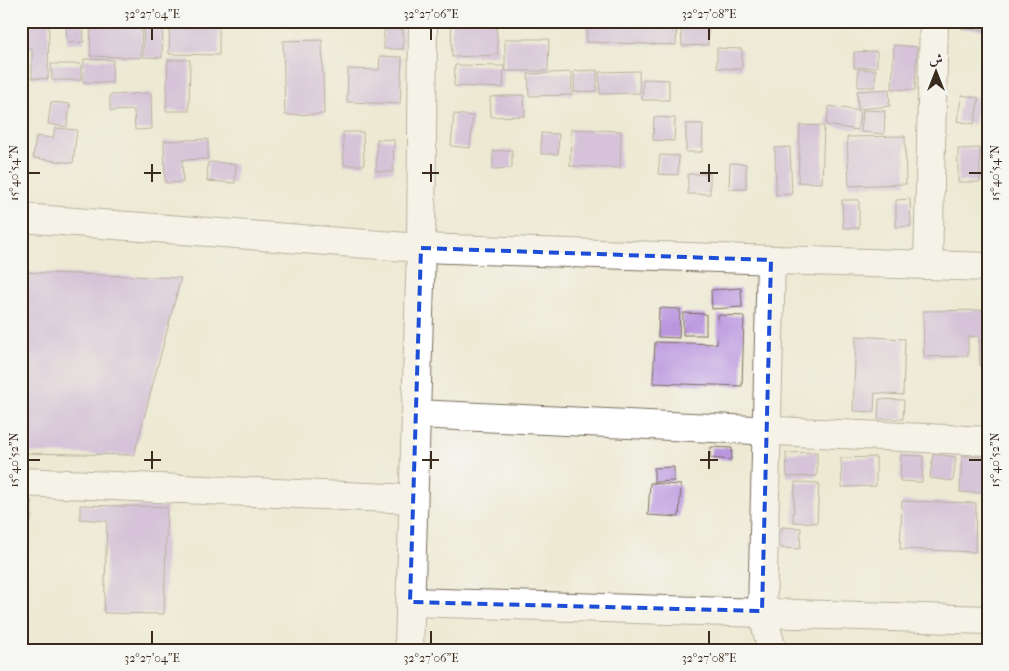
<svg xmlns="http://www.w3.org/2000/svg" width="1009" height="671" font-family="'IM FELL French Canon',Amiri,serif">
	<rect width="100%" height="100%" fill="#f6f6f2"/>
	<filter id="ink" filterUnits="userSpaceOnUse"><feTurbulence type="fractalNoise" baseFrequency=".02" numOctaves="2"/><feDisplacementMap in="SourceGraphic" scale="10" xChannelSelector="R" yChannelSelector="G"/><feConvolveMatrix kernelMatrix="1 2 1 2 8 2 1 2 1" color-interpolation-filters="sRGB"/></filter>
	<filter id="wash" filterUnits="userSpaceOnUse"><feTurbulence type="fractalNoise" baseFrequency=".0096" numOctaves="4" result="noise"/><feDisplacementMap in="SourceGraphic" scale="20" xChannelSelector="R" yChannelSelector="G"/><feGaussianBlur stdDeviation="1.12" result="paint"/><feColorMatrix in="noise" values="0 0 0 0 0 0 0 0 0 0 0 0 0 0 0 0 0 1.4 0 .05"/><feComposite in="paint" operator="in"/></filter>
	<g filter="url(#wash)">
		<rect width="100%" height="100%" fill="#ede9d3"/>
		<g id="blocks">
			<g fill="#ba96df">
				<polygon points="21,21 49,21 48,79 32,78 32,48 21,48"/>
				<polygon points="66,21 83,21 84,42 67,43"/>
				<polygon points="91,21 142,22 141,58 90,56"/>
				<polygon points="170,21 219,21 219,55 169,54"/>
				<polygon points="267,21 301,21 301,24 267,23"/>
				<polygon points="451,21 496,21 498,55 452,57"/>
				<polygon points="535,21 561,21 561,25 535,24"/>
				<polygon points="587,21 677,21 676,45 586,42"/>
				<polygon points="962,21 988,21 987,30 962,29"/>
				<polygon points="144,27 163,28 162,58 143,57"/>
				<polygon points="681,27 708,27 708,45 682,46"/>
				<rect x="384" y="29" width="19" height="20"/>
				<polygon points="505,39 549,39 548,71 505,71"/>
				<polygon points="322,40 324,114 285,115 283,41"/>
				<polygon points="894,45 917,47 915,90 892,89"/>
				<polygon points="717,48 742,49 742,69 717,68"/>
				<polygon points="877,51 877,67 854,68 854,52"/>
				<polygon points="380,56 402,57 400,104 347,102 348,69 379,70"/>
				<polygon points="84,59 113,60 112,83 83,82"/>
				<polygon points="168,60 190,60 189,111 166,111"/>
				<polygon points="51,64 81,64 81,80 52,80"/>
				<polygon points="455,65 504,66 503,88 454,86"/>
				<polygon points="858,69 876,70 875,87 858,87"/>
				<polygon points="597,70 597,91 574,92 574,71"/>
				<polygon points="639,71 640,93 600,94 599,72"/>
				<polygon points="571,72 572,95 529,96 528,74"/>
				<polygon points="643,79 669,80 669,100 642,100"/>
				<polygon points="889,89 890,106 858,109 857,91"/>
				<polygon points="151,93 152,129 135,130 134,110 110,111 110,95"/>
				<polygon points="524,95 525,116 491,117 490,97"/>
				<polygon points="962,95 979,98 974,124 957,121"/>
				<polygon points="51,102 70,104 67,127 48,124"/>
				<polygon points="829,106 860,111 858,130 826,125"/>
				<polygon points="863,110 885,111 884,134 861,132"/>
				<polygon points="454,114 473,116 470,148 451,146"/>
				<polygon points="654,117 675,118 674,141 653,140"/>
				<polygon points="686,124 703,124 702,152 686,152"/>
				<polygon points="800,125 824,126 822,183 798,182"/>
				<polygon points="55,128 77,130 73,163 33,158 36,136 53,138"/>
				<polygon points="571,129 621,131 620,168 570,166"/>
				<polygon points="343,132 363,132 364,165 344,165"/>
				<polygon points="541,133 559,134 558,154 541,154"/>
				<polygon points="905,136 906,184 849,186 847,137"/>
				<polygon points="208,139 208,159 182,160 183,182 165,183 164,141"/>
				<polygon points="377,139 394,140 393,172 376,171"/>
				<polygon points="790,147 792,194 776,195 775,148"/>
				<polygon points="980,148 980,182 958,182 958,149"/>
				<polygon points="512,150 512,168 493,169 493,151"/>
				<polygon points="660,155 679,156 678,175 658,174"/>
				<polygon points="208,162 236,164 235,183 207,181"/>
				<polygon points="730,163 746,164 746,189 729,189"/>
				<rect x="688" y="174" width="22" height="20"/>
				<polygon points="910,199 911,226 896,227 896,200"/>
				<polygon points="842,200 859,200 859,228 843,228"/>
				<polygon points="21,272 181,278 134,455 21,453"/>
				<polygon points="741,288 742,307 712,309 711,290"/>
				<polygon points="659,308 680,309 679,338 658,337"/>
				<polygon points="988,310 988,366 980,366 979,336 968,337 968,356 924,357 923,311"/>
				<polygon points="683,313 706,314 706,335 683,335"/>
				<polygon points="718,315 744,316 742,386 653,383 655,342 717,344"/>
				<polygon points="856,336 905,339 903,395 875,393 874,412 853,411"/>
				<polygon points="879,399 904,400 903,419 878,419"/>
				<polygon points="711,447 732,448 731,460 710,458"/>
				<polygon points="817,452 817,476 787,477 786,453"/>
				<polygon points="933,454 956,457 953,481 930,478"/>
				<polygon points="901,455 923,456 922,482 900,481"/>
				<polygon points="962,456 986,457 985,493 960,492"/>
				<polygon points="876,457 876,486 842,487 841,458"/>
				<polygon points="674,467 674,481 654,482 654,468"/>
				<polygon points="795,482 819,483 817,523 793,522"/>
				<polygon points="650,483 681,485 679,517 648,515"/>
				<polygon points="21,500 32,501 31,522 21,522"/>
				<polygon points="902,501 976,503 975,552 900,549"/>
				<polygon points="80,505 167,507 164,614 104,613 107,521 80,519"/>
				<polygon points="782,527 801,528 800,549 781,548"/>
			</g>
		</g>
	</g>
	<g filter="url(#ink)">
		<use href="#blocks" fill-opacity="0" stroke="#796d5d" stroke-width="1"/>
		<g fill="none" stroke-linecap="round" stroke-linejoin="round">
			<g stroke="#796d5d" stroke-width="30">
				<g id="street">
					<polyline points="21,218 421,248 988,267"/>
					<polyline points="771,260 762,611 772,650"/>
					<polyline points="928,265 934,21"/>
					<polyline points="416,414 988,441"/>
					<polyline points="21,482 413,499"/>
					<polyline points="410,602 988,620"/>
					<polyline points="409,650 421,248 423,21"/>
				</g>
			</g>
			<use href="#street" stroke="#fff" stroke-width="28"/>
		</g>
	</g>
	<path d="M0 0H1009V671H0ZM421,248L771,260L762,611L410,602Z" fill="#ede9d3" fill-opacity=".55" fill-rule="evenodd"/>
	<path fill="none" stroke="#1d4ed8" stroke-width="4" stroke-dasharray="10 6" stroke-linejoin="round" d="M421,248L771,260L762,611L410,602Z"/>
	<path fill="none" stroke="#3b2a1e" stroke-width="2" d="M152,28V40M431,28V40M709,28V40M152,164V182M431,164V182M709,164V182M28,173H40M144,173H161M422,173H439M700,173H718M969,173H982M152,451V469M431,451V469M709,451V469M28,460H40M144,460H161M422,460H439M700,460H718M969,460H982M152,631V644M431,631V644M709,631V644"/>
	<rect width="1009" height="671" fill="none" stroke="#f6f6f2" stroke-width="55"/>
	<g transform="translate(936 72)" stroke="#f6f6f2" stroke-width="4" paint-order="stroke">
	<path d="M0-4L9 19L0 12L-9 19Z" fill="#3b2a1e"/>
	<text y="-8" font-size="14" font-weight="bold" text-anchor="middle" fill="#3b2a1e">ش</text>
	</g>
	<rect x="28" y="28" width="954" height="616" fill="none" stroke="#3b2a1e" stroke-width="2"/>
	<g font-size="12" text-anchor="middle" fill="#3b2a1e">
		<text x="152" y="18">32°27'04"E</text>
		<text x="431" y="18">32°27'06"E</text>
		<text x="709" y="18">32°27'08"E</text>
		<text transform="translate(14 173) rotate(-90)" y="4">15°40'54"N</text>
		<text transform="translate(995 173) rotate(-90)" y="4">15°40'54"N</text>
		<text transform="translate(14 460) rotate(-90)" y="4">15°40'52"N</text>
		<text transform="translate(995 460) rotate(-90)" y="4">15°40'52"N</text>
		<text x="152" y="662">32°27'04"E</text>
		<text x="431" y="662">32°27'06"E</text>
		<text x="709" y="662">32°27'08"E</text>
	</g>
</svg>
